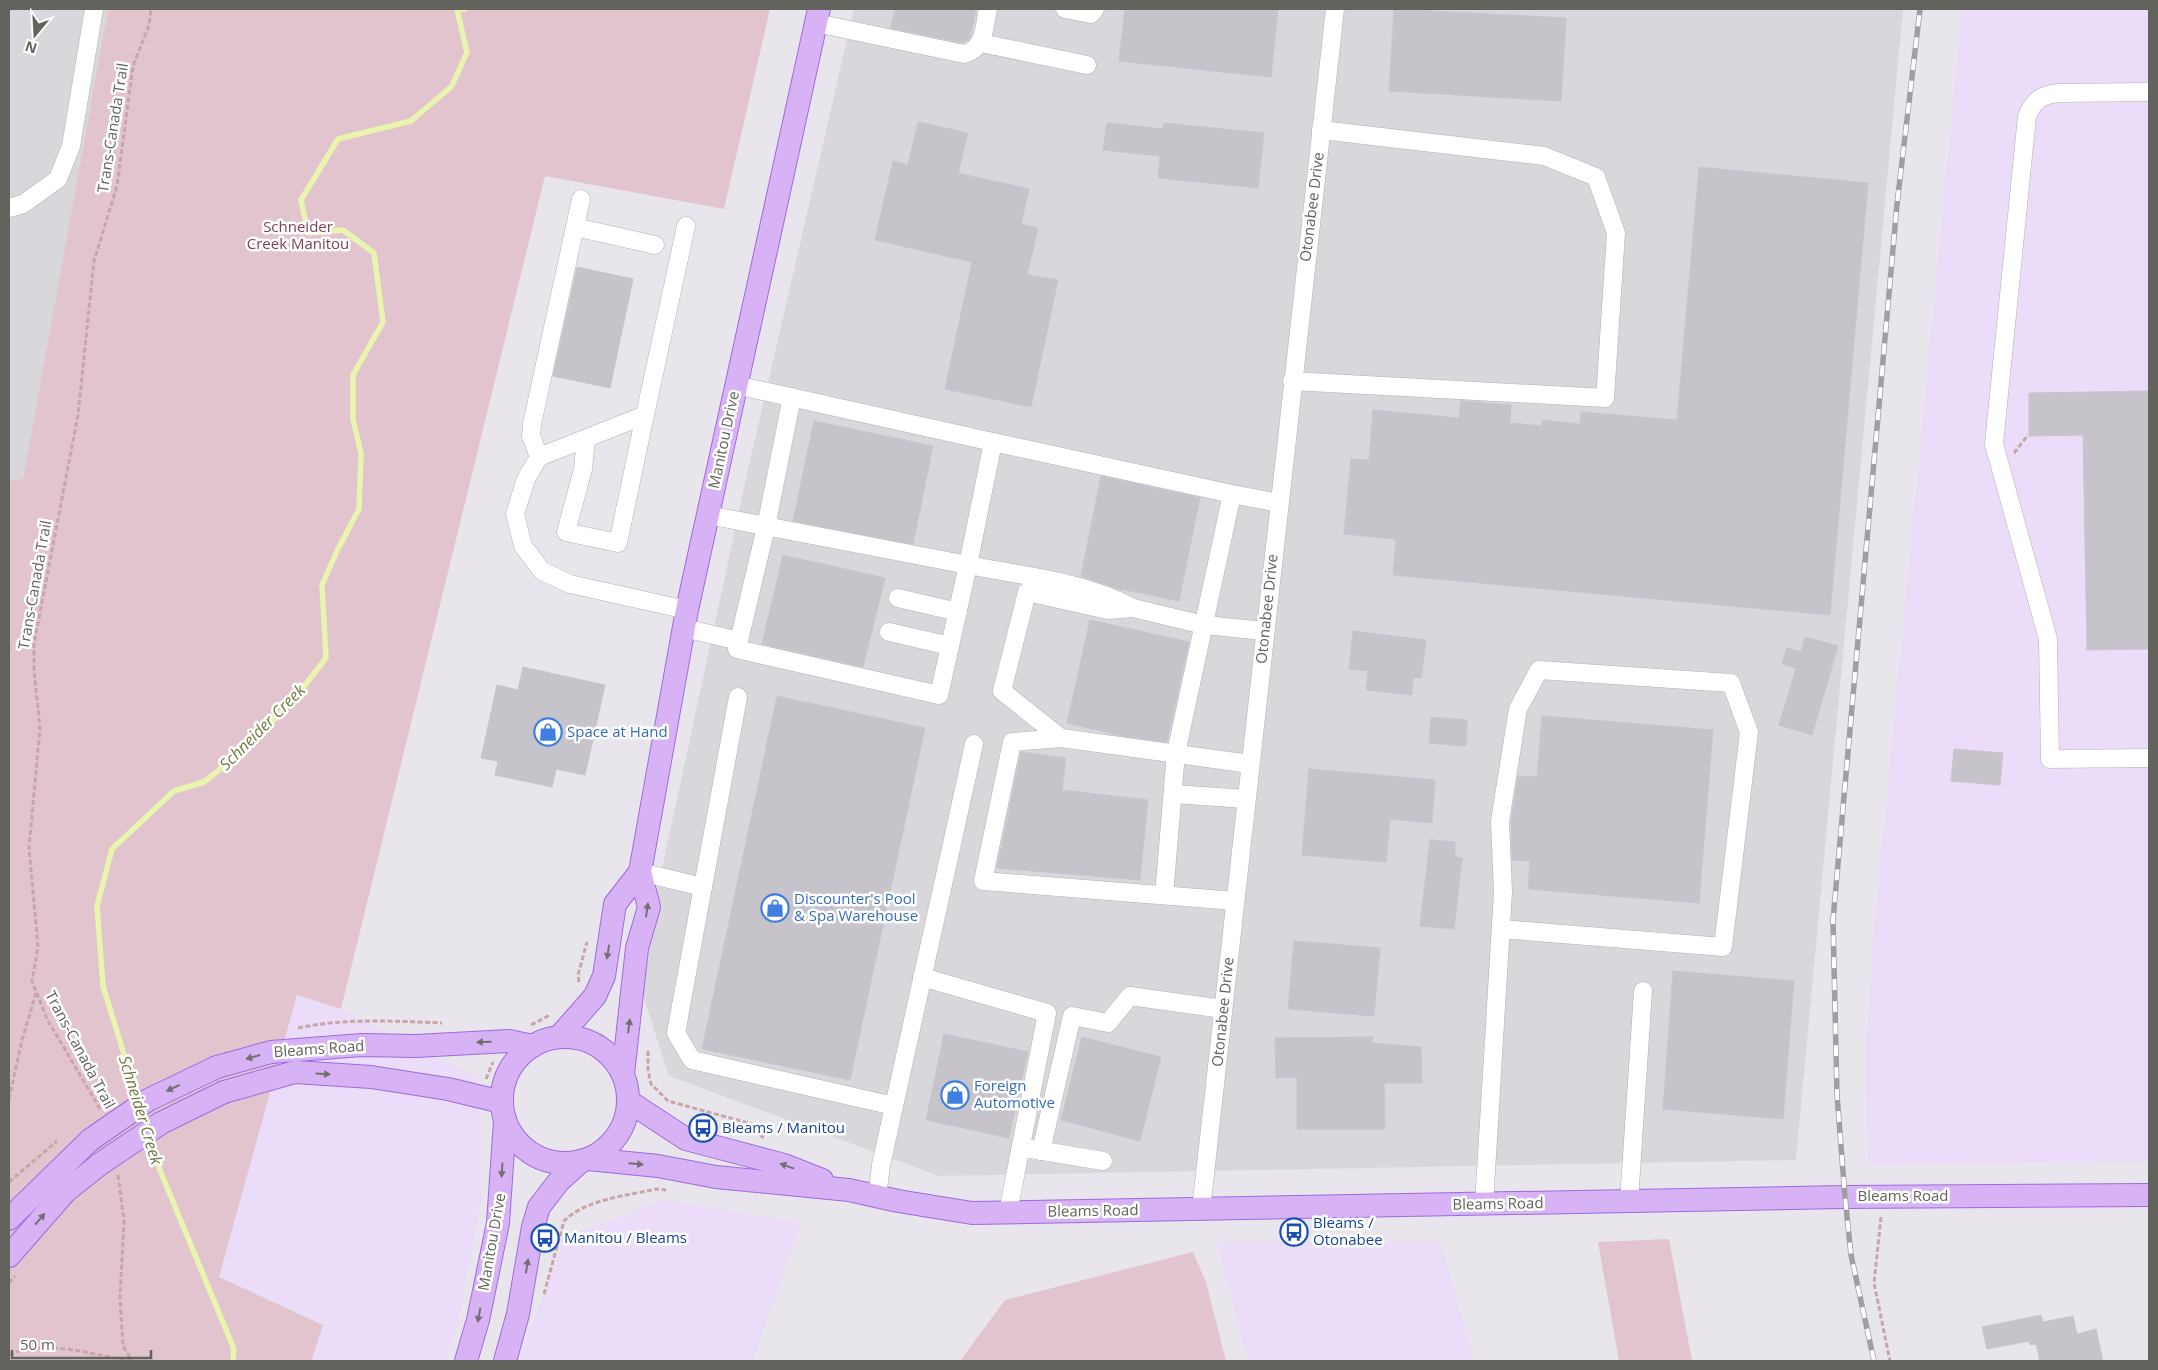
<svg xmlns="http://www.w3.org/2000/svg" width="2158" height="1370" font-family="'Open Sans',sans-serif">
	<rect width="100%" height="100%" fill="#e9e5ed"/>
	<g fill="#ebddf9">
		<polygon points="1962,9 2149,9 2149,1161 1868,1165 1866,1048 1873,941"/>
		<polygon points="297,994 341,1009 479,1077 482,1199 457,1327 445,1361 311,1361 323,1324 219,1278"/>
		<polygon points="663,1200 801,1223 753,1361 518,1361 566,1237"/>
		<polygon points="1217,1242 1441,1242 1474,1361 1248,1361"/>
	</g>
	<g fill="#d8d7dc">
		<polygon points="9,9 108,9 23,480 9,481"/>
		<polygon points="854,9 1903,9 1796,1160 939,1176 669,1076 638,980 747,474"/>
	</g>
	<g fill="#e1c4cd">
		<polygon points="108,9 770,9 724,209 545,176 341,1009 297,995 219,1277 323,1325 311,1361 9,1361 9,481 23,479"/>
		<polygon points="1669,1239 1692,1361 1619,1361 1598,1242"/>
		<polygon points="1193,1252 1206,1282 1226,1361 960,1361 1005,1300"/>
	</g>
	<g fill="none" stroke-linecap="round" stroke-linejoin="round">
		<g stroke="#e9f4ae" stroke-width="5.5">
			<polyline points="138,1100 103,986 97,906 112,849 174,791 204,782 235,757 292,702 326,658 322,585 337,551 359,509 361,454 353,419 353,375 383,322 374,253 343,230 308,233 301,200 338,139 411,121 452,86 467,52 457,10 465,9"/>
			<polyline points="149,1137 157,1163 234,1349 233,1361"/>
		</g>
	</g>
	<g fill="#c6c3ca" stroke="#c9c4d1">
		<polygon points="895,9 976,9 970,38 963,43 891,28"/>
		<polygon points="1125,9 1278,9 1271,77 1119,61"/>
		<polygon points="1394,9 1566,18 1561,101 1389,91"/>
		<polygon points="918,122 968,133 958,173 1029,189 1021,224 1038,228 1027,275 1058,280 1031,407 945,389 972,262 875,240 893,161 908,165"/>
		<polygon points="1107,123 1163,129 1164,123 1264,133 1258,188 1158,178 1160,156 1103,150"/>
		<polygon points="1699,167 1868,183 1830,615 1393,575 1396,539 1344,534 1351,459 1369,460 1373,410 1459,418 1461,401 1511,405 1510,423 1542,426 1542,420 1580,424 1581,412 1677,420"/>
		<polygon points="577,267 633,279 610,388 553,376"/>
		<polygon points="2149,391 2149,649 2087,650 2083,435 2029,436 2029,393"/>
		<polygon points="814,421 933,446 913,544 793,521"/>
		<polygon points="1101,476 1200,498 1179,601 1116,588 1081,576"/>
		<polygon points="783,555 885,578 863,667 762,644"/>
		<polygon points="1090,620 1189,642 1167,742 1123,736 1067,723"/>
		<polygon points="1353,631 1426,640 1421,678 1413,677 1412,695 1366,690 1368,671 1349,669"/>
		<polygon points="1805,637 1838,646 1812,735 1779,725 1796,668 1782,664 1787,648 1801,652"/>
		<polygon points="523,667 605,685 585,775 556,769 552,787 495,775 498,761 481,758 497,685 518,690"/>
		<polygon points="777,696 925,728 850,1080 702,1049"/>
		<polygon points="1542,716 1713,730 1699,903 1528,889 1530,861 1512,860 1511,822 1518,776 1537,777"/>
		<polygon points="1431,717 1467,720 1466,746 1429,743"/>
		<polygon points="1954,749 2003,753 2000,785 1951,781"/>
		<polygon points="1021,752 1066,758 1062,790 1148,800 1140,880 997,868"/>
		<polygon points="1309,769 1435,780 1432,823 1390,819 1386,862 1302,855"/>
		<polygon points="1430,840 1455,842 1455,857 1462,858 1454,929 1420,926"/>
		<polygon points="1294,941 1380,948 1374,1016 1288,1009"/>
		<polygon points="1673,971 1794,981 1783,1119 1663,1109"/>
		<polygon points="944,1034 1028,1052 1009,1138 926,1120"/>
		<polygon points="1082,1037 1161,1057 1140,1141 1061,1120"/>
		<polygon points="1373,1037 1372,1043 1421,1047 1422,1083 1384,1083 1385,1129 1297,1129 1297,1077 1276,1078 1275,1038"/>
		<polygon points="2041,1315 2043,1322 2073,1316 2077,1334 2096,1329 2103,1361 2040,1361 2036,1344 2030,1345 2029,1341 1987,1349 1982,1327"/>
	</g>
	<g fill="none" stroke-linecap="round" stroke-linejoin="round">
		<g stroke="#b1b3ad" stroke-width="19">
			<g id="minor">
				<polyline points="1065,9 1091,14 1095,9"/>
				<path d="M816,23L964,54C985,49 984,27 988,9"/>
				<polyline points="981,43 1087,65"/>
				<path d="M2149,92L2058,93C2041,95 2034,100 2027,116L1994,444L2048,639L2050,759L2149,758"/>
				<polyline points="9,208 23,204 58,179 71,146 94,9"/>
				<polyline points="686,226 645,415 539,457 526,479 515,514 523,546 542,571 570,584 687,610"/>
				<polyline points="575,227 655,245"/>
				<polyline points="1292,381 1605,398 1616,233 1596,177 1544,156 1321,130"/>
				<path d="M792,397L766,527L737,649L939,695L968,565C1023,576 1084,581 1133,608"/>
				<polyline points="586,439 583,469 566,532 618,543 645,415"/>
				<polyline points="993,442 1232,494 1176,753 1164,895"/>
				<polyline points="539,457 531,436 532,424 581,199"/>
				<polyline points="1232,494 1279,503"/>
				<polyline points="708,515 968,565 993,442 736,385"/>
				<polyline points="898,598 958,612"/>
				<polyline points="684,628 739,641"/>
				<polyline points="889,632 950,646"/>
				<polyline points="738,697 676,1033 692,1060 894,1106"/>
				<polyline points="1061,738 1012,742 983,881 1235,901"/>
				<polyline points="1250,764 1061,738 1002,691 1027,592 1108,610 1133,608 1204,625 1265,631"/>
				<polyline points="1173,794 1246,799"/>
				<polyline points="640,872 703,887"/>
				<polyline points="922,977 1047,1013 1008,1212"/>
				<polyline points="1031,1149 1103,1161"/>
				<polyline points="1041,1151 1072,1016 1108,1023 1130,996 1223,1009"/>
				<polyline points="877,1197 881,1165 974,744"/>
				<polyline points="1629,1201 1643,991"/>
				<polyline points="1484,1204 1503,892 1500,821 1518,709 1539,670 1731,683 1749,732 1723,947 1501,929"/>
				<polyline points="1201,1210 1335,9"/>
			</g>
		</g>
		<g stroke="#9d6bdf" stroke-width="24">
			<g id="major">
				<circle cx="565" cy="1100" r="63"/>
				<polyline points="559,1037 595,996 604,976 615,904 640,872"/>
				<polyline points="217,1067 271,1052 362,1045 416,1046 509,1041 533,1046"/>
				<polyline points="623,1074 637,948 649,907 640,872 687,610 819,9"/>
				<polyline points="224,1092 295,1072 371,1077 448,1089 502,1102"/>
				<polyline points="628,1101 686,1139 784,1165 822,1180"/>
				<polyline points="588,1159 658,1166 716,1177 849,1190 898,1201 972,1213 1845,1197 2149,1195"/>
				<polyline points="9,1219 90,1140"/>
				<polyline points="9,1256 65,1192 100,1164"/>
				<polyline points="466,1361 478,1320 498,1223 505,1121"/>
				<polyline points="505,1361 518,1314 533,1227 539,1207 559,1181 581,1161"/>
			</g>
		</g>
		<g stroke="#caa5a5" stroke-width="3" stroke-dasharray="5 2.5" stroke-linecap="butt">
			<polyline points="2014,453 2028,435"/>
			<polyline points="579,982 578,975 587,942"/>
			<polyline points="531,1025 550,1015"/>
			<path d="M298,1028C345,1018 395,1021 442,1023"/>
			<polyline points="648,1051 648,1070 651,1084 668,1101 752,1124 764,1139"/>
			<polyline points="486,1079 493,1062"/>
			<polyline points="9,1099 22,1040 36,993"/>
			<polyline points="100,1109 47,1019 32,981 38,947 29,848 40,728 34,670 34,644 78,415 94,261 117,186 133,66 149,25 151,9"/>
			<polyline points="118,1175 124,1221 120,1298 123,1346 132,1361"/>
			<polyline points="9,1182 57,1141"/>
			<polyline points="1881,1217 1874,1283 1890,1361"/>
			<polyline points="9,1283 15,1276"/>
			<path d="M544,1294L564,1221C586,1199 626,1196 656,1189L666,1190"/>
			<path d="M9,1355C43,1338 94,1355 131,1361"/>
		</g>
		<use href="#minor" stroke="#fff" stroke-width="18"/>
		<use href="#major" stroke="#d7b2f4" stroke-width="22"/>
		<g stroke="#9fa09d" stroke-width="5.5">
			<polyline id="rail" points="1874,1361 1851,1255 1845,1197 1837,1095 1833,920 1897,204 1920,9"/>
		</g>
		<use href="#rail" stroke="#fff" stroke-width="4" stroke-dasharray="11" stroke-linecap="butt"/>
		<g stroke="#9d6bdf" stroke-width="24" stroke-linecap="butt">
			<g id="major-bridge">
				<polyline points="90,1140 148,1100 217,1067"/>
				<polyline points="100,1164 161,1123 224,1092"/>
			</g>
		</g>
		<use href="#major-bridge" stroke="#d7b2f4" stroke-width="22"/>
	</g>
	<defs><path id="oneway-solid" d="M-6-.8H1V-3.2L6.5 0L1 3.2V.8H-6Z" transform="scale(1.25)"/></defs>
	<g fill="#736f73">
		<use href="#oneway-solid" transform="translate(647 910) rotate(-82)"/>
		<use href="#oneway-solid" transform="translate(608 952) rotate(99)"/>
		<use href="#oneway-solid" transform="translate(629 1026) rotate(-83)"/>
		<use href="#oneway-solid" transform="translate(484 1042) rotate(178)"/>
		<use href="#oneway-solid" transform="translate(253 1057) rotate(164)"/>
		<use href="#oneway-solid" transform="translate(323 1074) rotate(4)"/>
		<use href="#oneway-solid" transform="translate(173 1088) rotate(155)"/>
		<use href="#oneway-solid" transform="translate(636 1164) rotate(5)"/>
		<use href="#oneway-solid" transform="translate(787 1166) rotate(-160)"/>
		<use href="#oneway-solid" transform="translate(502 1170) rotate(94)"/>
		<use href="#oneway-solid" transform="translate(40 1219) rotate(-49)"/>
		<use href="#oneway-solid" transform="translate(527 1266) rotate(-81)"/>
		<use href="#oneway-solid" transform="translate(479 1315) rotate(101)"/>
	</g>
	<defs>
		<g id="shop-ring" transform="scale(1.4375)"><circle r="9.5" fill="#fff" stroke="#3f7fe0" stroke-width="1.5"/><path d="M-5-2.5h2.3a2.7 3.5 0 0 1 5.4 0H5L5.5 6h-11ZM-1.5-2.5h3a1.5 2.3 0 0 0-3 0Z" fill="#3f7fe0"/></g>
		<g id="bus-ring" transform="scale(1.4375)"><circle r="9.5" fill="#fff" stroke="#1a4fb4" stroke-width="1.5"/><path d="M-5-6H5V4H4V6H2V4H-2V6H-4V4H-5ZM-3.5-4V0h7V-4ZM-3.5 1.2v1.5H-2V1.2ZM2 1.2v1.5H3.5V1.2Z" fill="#1a4fb4"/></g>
	</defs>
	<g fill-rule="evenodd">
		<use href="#shop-ring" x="548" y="732"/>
		<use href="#shop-ring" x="775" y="908"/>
		<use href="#shop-ring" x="955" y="1095"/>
		<use href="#bus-ring" x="703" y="1128"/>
		<use href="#bus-ring" x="1294" y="1232"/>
		<use href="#bus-ring" x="545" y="1238"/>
	</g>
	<g text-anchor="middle" stroke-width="5" stroke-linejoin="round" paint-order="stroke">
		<g font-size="15" fill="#61635c" stroke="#fff">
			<text transform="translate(113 128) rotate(-81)" y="5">Trans-Canada Trail</text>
			<text transform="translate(1312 207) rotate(-83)" y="5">Otonabee Drive</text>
			<text transform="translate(724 440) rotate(-78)" y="5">Manitou Drive</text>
			<text transform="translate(35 585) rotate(-80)" y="5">Trans-Canada Trail</text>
			<text transform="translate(1267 609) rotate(-84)" y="5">Otonabee Drive</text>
			<text transform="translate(1223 1012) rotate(-84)" y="5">Otonabee Drive</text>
			<text transform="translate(319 1049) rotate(-4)" y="5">Bleams Road</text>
			<text transform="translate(80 1050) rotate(62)" y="5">Trans-Canada Trail</text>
			<text x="1903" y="1201">Bleams Road</text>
			<text transform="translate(1498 1204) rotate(-1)" y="5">Bleams Road</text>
			<text transform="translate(1093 1211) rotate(-1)" y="5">Bleams Road</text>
			<text transform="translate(492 1242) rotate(-80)" y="5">Manitou Drive</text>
		</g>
		<g font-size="15" fill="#7f404f" stroke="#fff">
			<text x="298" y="232">Schneider<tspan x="298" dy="17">Creek Manitou</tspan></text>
		</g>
		<g font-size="15" fill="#366cbe" stroke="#fff" text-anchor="start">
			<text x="567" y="737">Space at Hand</text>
			<text x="794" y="904">Discounter's Pool<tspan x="794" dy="17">&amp; Spa Warehouse</tspan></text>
			<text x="974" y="1091">Foreign<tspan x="974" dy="17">Automotive</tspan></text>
		</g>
		<g font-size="15" fill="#164399" stroke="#fff" text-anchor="start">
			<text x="722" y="1133">Bleams / Manitou</text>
			<text x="1313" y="1228">Bleams /<tspan x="1313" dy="17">Otonabee</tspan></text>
			<text x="564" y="1243">Manitou / Bleams</text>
		</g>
		<g font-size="16" font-style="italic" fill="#6d7b3d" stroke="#fff">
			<text transform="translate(262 727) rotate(-45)" y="6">Schneider Creek</text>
			<text transform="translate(141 1110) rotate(73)" y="6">Schneider Creek</text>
		</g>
	</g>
	<rect width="2158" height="1370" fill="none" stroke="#61635c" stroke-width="20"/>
	<g transform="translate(35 35) rotate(198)" stroke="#ffffff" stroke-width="4" paint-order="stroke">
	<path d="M0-4L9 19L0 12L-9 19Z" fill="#61635c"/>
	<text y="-8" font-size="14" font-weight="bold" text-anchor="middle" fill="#61635c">N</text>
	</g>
	<path d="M12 1350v8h139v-8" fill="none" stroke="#61635c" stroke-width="2.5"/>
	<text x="20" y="1350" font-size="15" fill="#61635c" stroke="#ffffff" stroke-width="4" paint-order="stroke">50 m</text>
</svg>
